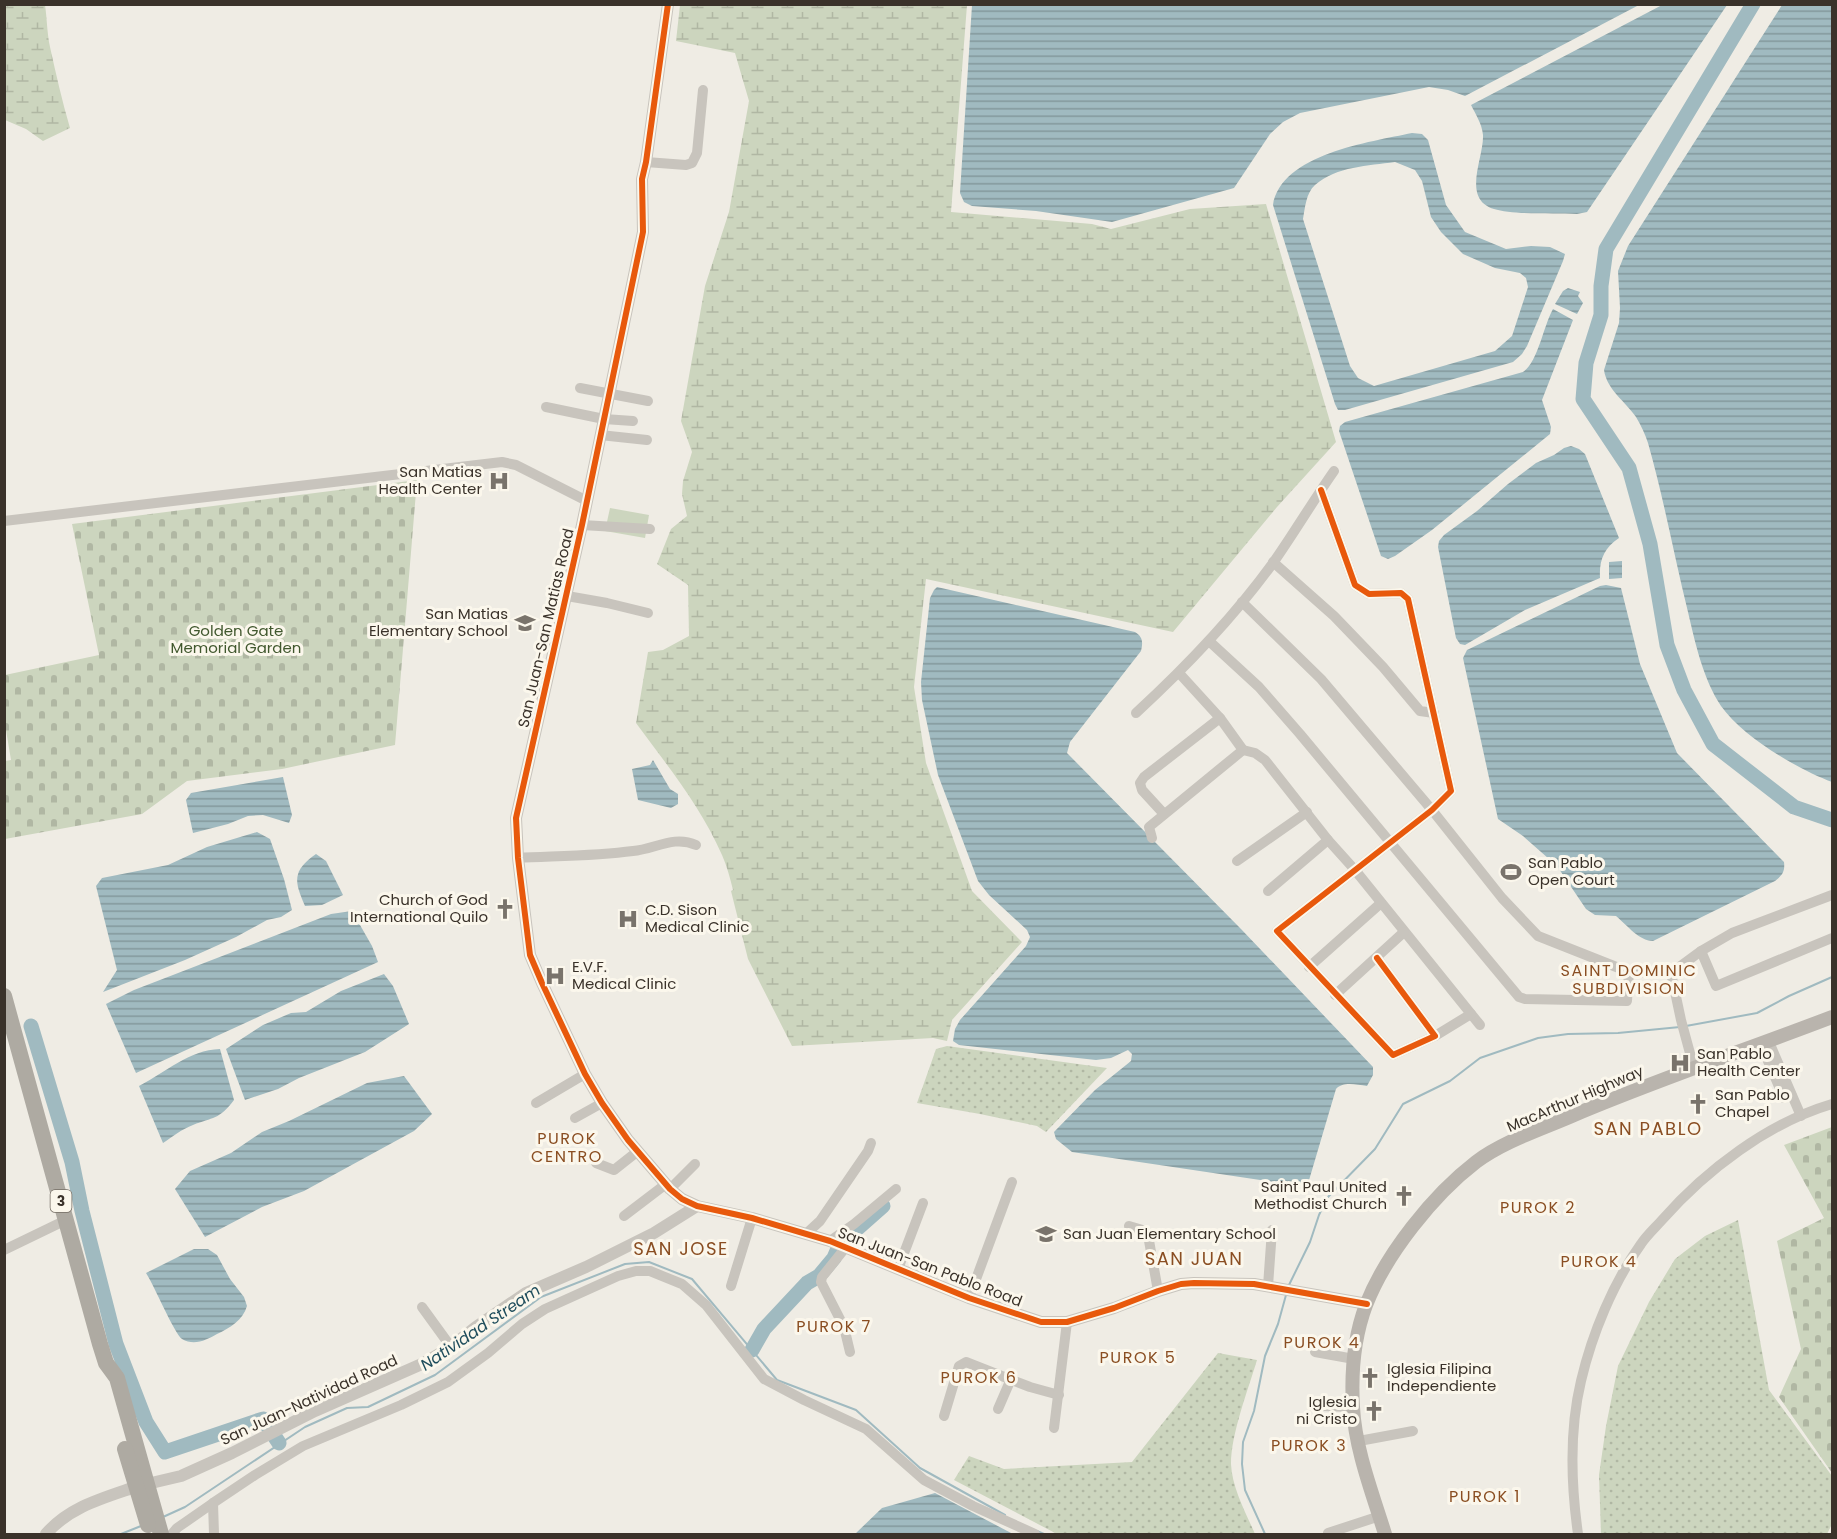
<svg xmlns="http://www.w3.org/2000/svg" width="1837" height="1539" font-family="Poppins,sans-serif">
	<defs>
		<pattern id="grass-dots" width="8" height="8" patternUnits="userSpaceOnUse" patternTransform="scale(1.5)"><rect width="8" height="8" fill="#ccd5be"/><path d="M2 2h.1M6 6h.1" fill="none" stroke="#b0b7a3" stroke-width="1.8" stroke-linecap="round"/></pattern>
		<pattern id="wetland-marsh" width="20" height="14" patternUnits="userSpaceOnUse" patternTransform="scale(1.5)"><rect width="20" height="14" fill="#ccd5be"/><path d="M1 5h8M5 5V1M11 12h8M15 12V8" fill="none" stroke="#b0b7a3"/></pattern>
		<pattern id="cemetery-stones" width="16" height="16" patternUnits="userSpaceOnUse" patternTransform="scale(1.5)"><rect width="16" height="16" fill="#ccd5be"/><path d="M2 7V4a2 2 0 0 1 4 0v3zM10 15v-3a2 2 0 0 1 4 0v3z" fill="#b0b7a3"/></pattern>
		<pattern id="water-rules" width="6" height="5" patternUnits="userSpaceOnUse" patternTransform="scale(1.5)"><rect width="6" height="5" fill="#a0bac0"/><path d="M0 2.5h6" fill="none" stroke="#83989c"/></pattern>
	</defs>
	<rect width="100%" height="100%" fill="#efece4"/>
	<g fill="url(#grass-dots)">
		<polygon points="947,1046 1107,1068 1046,1132 1037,1126 980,1114 917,1103 936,1049"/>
		<polygon points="1738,1220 1769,1390 1832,1476 1832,1524 1827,1534 1601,1534 1599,1475 1606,1426 1618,1366 1649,1302 1675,1259 1705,1236"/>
		<path d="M1218,1353L1257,1360C1248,1390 1231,1434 1231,1464C1232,1488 1246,1513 1255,1534H1057L954,1480L969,1456L1004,1469L1132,1462Z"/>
	</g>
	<g fill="url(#wetland-marsh)">
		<path d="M5,5H45C47,18 47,33 50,47C56,74 62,101 70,128L43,141L26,129L5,120Z"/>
		<path d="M680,5H967L951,212L1092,224L1111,229L1190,209L1266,204L1336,442L1277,507L1173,632L926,579L914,687L926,763L972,891L1022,942L952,1020L947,1041L933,1038L792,1046L748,959L731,891L733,890C730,878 727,866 722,855C701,807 667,765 636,723L648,652L663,650L689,636L688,585L657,564L671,529L687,516L682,494L683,481L692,452L681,421L705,286L729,212L749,101L735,53L676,41Z"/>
	</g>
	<g fill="url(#cemetery-stones)">
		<polygon points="417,480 395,745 282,769 187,781 142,814 5,839 5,761 11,760 5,724 5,675 99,655 72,524"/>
		<polygon points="1832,1127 1832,1473 1779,1397 1801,1349 1777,1241 1824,1218 1784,1145"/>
	</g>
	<polygon fill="#ccd5be" points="610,508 649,515 645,538 605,531"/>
	<g fill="url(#water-rules)" fill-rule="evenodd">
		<path d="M1664,4L1727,5L1587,212L1577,214C1556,213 1512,215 1494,209C1461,199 1484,158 1483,135C1482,124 1476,115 1471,105Z"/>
		<polygon points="972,5 972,4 1639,5 1465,96 1448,90 1429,87 1300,113 1283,122 1270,134 1234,188 1112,222 1036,211 972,206 964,202 960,193"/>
		<path d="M1782,5H1832V782C1797,769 1743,737 1721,706C1703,679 1695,642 1688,612C1674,556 1664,499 1648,443C1645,434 1641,425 1636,417C1625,401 1607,390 1604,370L1619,323L1620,308L1618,271L1628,246Z"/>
		<path d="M1412,133L1422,134L1428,140L1446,205L1465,232L1506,249L1531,246L1550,247L1565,254L1563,261L1527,346L1522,354L1513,362L1345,410H1338L1335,404L1273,205C1281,154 1370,142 1412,133ZM1395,162L1415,170L1422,181L1431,217L1441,232L1463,254L1495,268L1520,273L1526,278L1528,287L1512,336L1495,351L1374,386L1358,378L1350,366L1303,219C1305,208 1306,193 1315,185C1337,166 1368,166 1395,162Z"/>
		<polygon points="1568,288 1580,292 1578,296 1583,303 1577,314 1555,304 1563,291"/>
		<path d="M1553,309L1573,320L1542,400L1551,427L1550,434L1432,530L1395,556L1388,559L1381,556L1339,431L1340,426L1345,422L1523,372C1538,362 1543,327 1553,309Z"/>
		<path d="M1571,446L1579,449L1585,454L1619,538C1604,548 1599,560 1600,578L1525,610L1465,645L1460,644L1456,638L1438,547L1439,541L1444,535L1477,511L1508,484L1536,463L1554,455L1564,448Z"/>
		<polygon points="1622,561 1622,578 1609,579 1609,562"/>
		<path d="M1606,585L1621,588L1640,664L1677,753L1784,862C1785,871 1783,875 1775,881L1653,941C1639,941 1627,925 1616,916L1595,915L1586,909L1557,866L1523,836L1498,819L1463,658L1467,650L1600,586Z"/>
		<path d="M937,587L1135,632C1143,637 1143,642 1141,651L1070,742L1067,753L1241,929L1373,1067V1075L1367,1086C1356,1085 1344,1081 1336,1089L1307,1187L1072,1152L1056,1139L1054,1132L1095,1090L1131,1061L1132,1054L1128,1050L1111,1058L1096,1060L959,1045L953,1041L955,1029L960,1020L1026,946L1030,937L1027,930L989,895L978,881L938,775L922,700L921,682L930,598L934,590Z"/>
		<polygon points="653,760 670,789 678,794 678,804 671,808 638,800 632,769 650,765"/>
		<polygon points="283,777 292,815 289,823 263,815 248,816 228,824 193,833 186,800 191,793"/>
		<polygon points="257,832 270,839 284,879 292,910 281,917 267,920 236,937 185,960 103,992 117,970 96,886 102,878 168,865 207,847"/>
		<path d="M316,854L326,861L343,895L322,905L305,906C294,881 292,871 316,854Z"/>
		<polygon points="352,911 372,946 378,962 136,1073 106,1004 134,990 331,914"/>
		<polygon points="384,974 393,986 409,1024 365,1052 299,1078 278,1089 245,1100 226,1049 263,1025 291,1013 306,1012 341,991"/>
		<path d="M220,1049L234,1100C219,1120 213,1117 193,1125C182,1129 172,1137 163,1143L139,1086C166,1072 189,1050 220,1049Z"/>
		<polygon points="404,1076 432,1114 414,1131 304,1191 262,1207 205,1237 175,1189 190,1171 231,1153 262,1132 289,1121 367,1083"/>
		<path d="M194,1249H208L217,1255L230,1279L244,1297L247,1306C243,1320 230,1328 217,1334C207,1340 194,1346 182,1339C174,1333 154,1285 146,1273Z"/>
		<polygon points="935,1493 1013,1534 855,1534 882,1508"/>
	</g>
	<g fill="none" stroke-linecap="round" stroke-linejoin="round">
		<g stroke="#a0bac0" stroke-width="2">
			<polyline points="1686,1026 1757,1013 1789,996 1832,977"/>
			<polyline points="1288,1287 1310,1242 1319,1215 1327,1198 1375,1149 1403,1104 1450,1081 1480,1058 1538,1038 1568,1034 1618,1033 1680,1027"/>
			<polyline points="163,1517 185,1507 305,1427 347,1408 368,1407 435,1375 541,1297 625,1264 649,1262 692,1279 777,1380 856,1410 920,1468 1005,1515"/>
			<polyline points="1037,1531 1044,1534"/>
			<polyline points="121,1534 141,1526"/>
			<polyline points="1265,1534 1245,1490 1242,1464 1243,1442 1254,1411 1265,1356 1278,1324 1286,1295"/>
		</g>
		<g stroke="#a0bac0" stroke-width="15">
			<polyline points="1753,4 1606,249 1601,286 1601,315 1586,363 1583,399 1629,468 1650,544 1667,645 1684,690 1713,744 1794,807 1832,820"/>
			<polyline points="31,1026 72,1162 82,1211 116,1344 146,1422 165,1452 263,1419 279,1443"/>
			<polyline points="752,1350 764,1329 807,1283 819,1276 834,1258 840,1244 883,1206"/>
		</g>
		<g stroke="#c8c4bd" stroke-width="10">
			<polyline points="646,162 686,165 692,163 697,153 703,90"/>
			<polyline points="580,388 648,401"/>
			<polyline points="546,407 604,419 633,421"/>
			<polyline points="600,435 647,440"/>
			<polyline points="1321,490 1355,585 1369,594 1401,593 1408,599 1451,791 1432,810 1277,931 1393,1055 1435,1036 1377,958"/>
			<polyline points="4,521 502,462 516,465 587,501"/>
			<polyline points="582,525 650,529"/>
			<polyline points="1273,562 1334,616 1383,667 1420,711 1434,713"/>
			<polyline points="567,596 607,603 648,613"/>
			<polyline points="1242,602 1321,679 1432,810 1502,898 1538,936 1629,972 1671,973 1701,951 1732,933 1832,895"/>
			<polyline points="1209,641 1259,687 1300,734 1519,997 1525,999 1627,1001 1629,972"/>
			<polyline points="1179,673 1220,718 1243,750 1255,753 1265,760 1328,840 1355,870 1480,1025"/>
			<path d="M1136,713C1186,667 1233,618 1273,563C1294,533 1313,501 1334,471"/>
			<polyline points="1164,814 1142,790 1140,783 1144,777 1220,718"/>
			<polyline points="1152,838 1149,827 1243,750"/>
			<path d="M518,858C556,856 595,856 633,851C655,849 674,835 696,845"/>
			<polyline points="1237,861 1307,812"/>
			<polyline points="1268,891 1328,840"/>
			<polyline points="1701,951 1716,986 1832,938"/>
			<polyline points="1309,967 1381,903"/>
			<polyline points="1671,973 1681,1020 1694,1068"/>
			<polyline points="1335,995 1404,932"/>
			<polyline points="1435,1036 1471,1014"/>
			<polyline points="1769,1042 1801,1116"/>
			<polyline points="1761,1045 1784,1098 1792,1096"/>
			<polyline points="536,1103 585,1074"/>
			<polyline points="575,1118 602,1103"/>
			<polyline points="596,1163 614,1170 638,1151"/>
			<polyline points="670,1189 695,1164"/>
			<polyline points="624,1216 666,1184"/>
			<polyline points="1129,1226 1146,1231 1148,1235 1158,1291"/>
			<polyline points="807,1233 820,1221 868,1151 871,1143"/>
			<polyline points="830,1241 854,1224 896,1189"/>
			<polyline points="846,1247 822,1277 821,1282 844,1327 850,1352"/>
			<polyline points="4,1250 66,1220"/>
			<polyline points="898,1269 923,1203"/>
			<polyline points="731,1286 752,1218"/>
			<polyline points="1268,1286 1272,1230"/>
			<polyline points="969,1298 1012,1182"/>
			<polyline points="422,1307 451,1347"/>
			<polyline points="1315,1352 1354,1359"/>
			<polyline points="1320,1406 1353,1407"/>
			<polyline points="998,1409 1011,1379"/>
			<polyline points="944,1416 959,1366 966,1362 1030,1387 1059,1395"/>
			<polyline points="1054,1428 1067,1322"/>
			<polyline points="1359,1441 1413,1431"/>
			<polyline points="1328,1533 1380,1516"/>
			<polyline points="172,1534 177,1528 213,1503"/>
			<polyline points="214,1534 213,1503 255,1475 303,1446 401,1405 448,1382 488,1353 522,1324 545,1309 618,1276 636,1271 650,1271 682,1284 706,1305 764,1379 804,1400 866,1429 924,1480 973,1506 1035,1534"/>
			<path d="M1578,1534C1571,1484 1569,1431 1581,1381C1592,1334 1613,1283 1641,1244C1647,1235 1655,1228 1662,1220C1706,1170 1768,1123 1832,1104"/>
		</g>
		<g stroke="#c8c4bd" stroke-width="12">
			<polyline points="668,4 646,162 642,179 643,232 582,525 516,818 518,858 530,955 542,983 585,1074 602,1103 628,1140 670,1189 682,1199 697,1206 752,1218 830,1241 969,1298 1041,1322 1067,1322 1114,1308 1158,1291 1181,1284 1194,1283 1254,1284 1367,1304"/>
			<polyline points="147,1484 181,1476 232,1453 315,1411 424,1363 451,1347 476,1327 526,1293 586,1267 654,1233 697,1206"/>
			<path d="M46,1534C69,1507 103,1498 135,1487"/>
		</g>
		<path stroke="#b9b4ad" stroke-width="14" d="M1385,1534C1373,1495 1355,1449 1353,1407C1351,1373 1354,1337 1366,1305C1386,1254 1433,1195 1476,1162C1504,1141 1542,1129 1574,1115C1659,1079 1746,1050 1832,1017"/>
		<g stroke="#aeaaa2" stroke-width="16">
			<polyline points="4,996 100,1344 106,1363 117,1378 161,1534"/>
			<polyline points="125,1449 148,1525"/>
		</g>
		<g stroke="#fbf7ec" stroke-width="10">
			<g id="cycleway">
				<polyline points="668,4 646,162 642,179 643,232 582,525 516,818 518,858 530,955 542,983 585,1074 602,1103 628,1140 670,1189 682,1199 697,1206 752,1218 830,1241 969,1298 1041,1322 1067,1322 1114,1308 1158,1291 1181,1284 1194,1283 1254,1284 1367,1304"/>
				<polyline points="1321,490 1355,585 1369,594 1401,593 1408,599 1451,791 1432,810 1277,931 1393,1055 1435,1036 1377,958"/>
			</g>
		</g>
		<use href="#cycleway" stroke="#e8590c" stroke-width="6"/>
	</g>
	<defs>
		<g id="hospital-bare" transform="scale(1.62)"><path d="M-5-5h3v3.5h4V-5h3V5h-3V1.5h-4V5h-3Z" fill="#79736b" stroke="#fbf7ec" stroke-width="2.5" paint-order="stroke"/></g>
		<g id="school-bare" transform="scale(1.62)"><path d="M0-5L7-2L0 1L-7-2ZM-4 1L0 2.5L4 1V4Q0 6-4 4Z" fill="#79736b" stroke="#fbf7ec" stroke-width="2.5" paint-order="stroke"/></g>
		<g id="stadium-bare" transform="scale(1.62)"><path d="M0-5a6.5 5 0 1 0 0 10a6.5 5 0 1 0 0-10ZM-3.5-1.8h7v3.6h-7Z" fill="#79736b" stroke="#fbf7ec" stroke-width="2.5" paint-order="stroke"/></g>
		<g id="church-bare" transform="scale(1.62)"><path d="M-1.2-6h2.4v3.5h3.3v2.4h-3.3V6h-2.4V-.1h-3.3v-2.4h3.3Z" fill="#79736b" stroke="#fbf7ec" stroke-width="2.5" paint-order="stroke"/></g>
	</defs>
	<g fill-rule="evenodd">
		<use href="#hospital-bare" x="499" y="481"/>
		<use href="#school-bare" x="525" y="623"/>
		<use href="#stadium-bare" x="1511" y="872"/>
		<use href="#church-bare" x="505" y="909"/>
		<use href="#hospital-bare" x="628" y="919"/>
		<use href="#hospital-bare" x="555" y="976"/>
		<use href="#hospital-bare" x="1680" y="1063"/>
		<use href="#church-bare" x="1698" y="1104"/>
		<use href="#church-bare" x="1404" y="1196"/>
		<use href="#school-bare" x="1046" y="1234"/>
		<use href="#church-bare" x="1370" y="1378"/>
		<use href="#church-bare" x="1374" y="1411"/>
	</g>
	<g text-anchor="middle" stroke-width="6" stroke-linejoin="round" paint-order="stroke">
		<rect fill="#fbf7ec" stroke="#746d64" stroke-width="1.5" x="50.5" y="1190" width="21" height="22" rx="4.5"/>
		<g font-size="14" font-weight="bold" fill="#3a322a">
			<text x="61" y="1206">3</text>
		</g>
		<g font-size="15" fill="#3a322a" stroke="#fbf7ec" text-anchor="start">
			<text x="482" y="477" text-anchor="end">San Matias<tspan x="482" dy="17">Health Center</tspan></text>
			<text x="508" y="619" text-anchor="end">San Matias<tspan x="508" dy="17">Elementary School</tspan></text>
			<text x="1528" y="868">San Pablo<tspan x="1528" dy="17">Open Court</tspan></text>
			<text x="488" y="905" text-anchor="end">Church of God<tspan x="488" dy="17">International Quilo</tspan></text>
			<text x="645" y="915">C.D. Sison<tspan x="645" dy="17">Medical Clinic</tspan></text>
			<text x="572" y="972">E.V.F.<tspan x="572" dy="17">Medical Clinic</tspan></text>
			<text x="1697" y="1059">San Pablo<tspan x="1697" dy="17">Health Center</tspan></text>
			<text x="1715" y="1100">San Pablo<tspan x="1715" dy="17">Chapel</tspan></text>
			<text x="1387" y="1192" text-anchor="end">Saint Paul United<tspan x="1387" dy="17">Methodist Church</tspan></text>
			<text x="1063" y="1239">San Juan Elementary School</text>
			<text x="1387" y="1374">Iglesia Filipina<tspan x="1387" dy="17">Independiente</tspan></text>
			<text x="1357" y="1407" text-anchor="end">Iglesia<tspan x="1357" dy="17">ni Cristo</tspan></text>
		</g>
		<g font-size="15" fill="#3a322a" stroke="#fbf7ec">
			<text transform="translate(546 628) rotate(-77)" y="5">San Juan-San Matias Road</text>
			<text transform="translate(1575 1099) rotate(-23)" y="5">MacArthur Highway</text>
			<text transform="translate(930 1267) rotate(21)" y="5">San Juan-San Pablo Road</text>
			<text transform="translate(309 1400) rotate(-25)" y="5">San Juan-Natividad Road</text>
		</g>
		<g font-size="15" fill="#41582e" stroke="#fbf7ec">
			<text x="236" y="636">Golden Gate<tspan x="236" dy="17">Memorial Garden</tspan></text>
		</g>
		<g font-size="16" letter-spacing="1.5" fill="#8a4e22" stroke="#fbf7ec">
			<text x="1629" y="976">SAINT DOMINIC<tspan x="1629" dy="18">SUBDIVISION</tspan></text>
			<text x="567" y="1144">PUROK<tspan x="567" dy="18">CENTRO</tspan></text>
			<text x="1538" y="1213">PUROK 2</text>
			<text x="1599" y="1267">PUROK 4</text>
			<text x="834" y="1332">PUROK 7</text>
			<text x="1322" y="1348">PUROK 4</text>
			<text x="1138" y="1363">PUROK 5</text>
			<text x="979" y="1383">PUROK 6</text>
			<text x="1309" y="1451">PUROK 3</text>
			<text x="1485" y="1502">PUROK 1</text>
		</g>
		<g font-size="16" font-style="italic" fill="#1f4d5c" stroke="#fbf7ec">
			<text transform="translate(480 1327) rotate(-34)" y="6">Natividad Stream</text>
		</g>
		<g font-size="18" letter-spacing="1.5" fill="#8a4e22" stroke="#fbf7ec">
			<text x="1648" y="1135">SAN PABLO</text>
			<text x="681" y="1255">SAN JOSE</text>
			<text x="1194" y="1265">SAN JUAN</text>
		</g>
	</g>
	<rect width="1837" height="1539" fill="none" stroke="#3a322a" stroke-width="12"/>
</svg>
